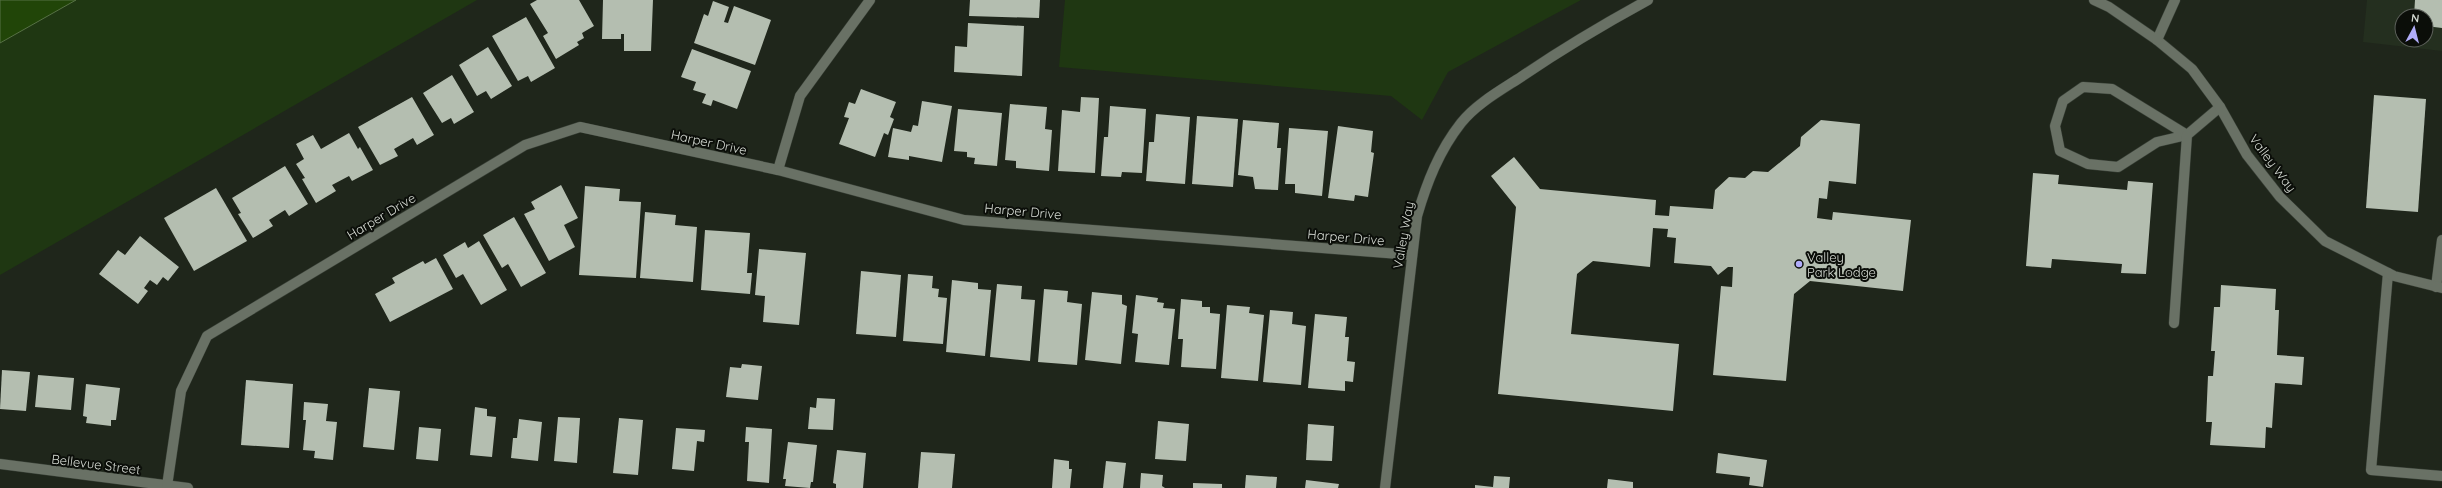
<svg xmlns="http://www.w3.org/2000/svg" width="2442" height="488" font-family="Quicksand,sans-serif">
	<rect width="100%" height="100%" fill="#1f261b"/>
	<path fill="#242f1f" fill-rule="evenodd" d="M2367,0H2442V51L2363,42ZM2402,16H2426V40H2402Z"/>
	<g fill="#1f3712">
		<polygon points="76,0 477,0 0,275 0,43"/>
		<polygon points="1065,0 1581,0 1448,72 1422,120 1391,96 1059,67"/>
	</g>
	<polygon fill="#214508" stroke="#577245" points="0,0 76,0 0,43"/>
	<g fill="#b4beb0">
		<polygon points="537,0 579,0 594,26 582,33 584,38 577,42 579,45 556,59 543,36 548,33 530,4"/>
		<polygon points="603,0 653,0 651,51 624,51 624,34 621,34 621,39 602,39"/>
		<polygon points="970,0 1040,0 1039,18 969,16"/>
		<polygon points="2415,0 2442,0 2442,28 2426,26 2426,16 2414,16"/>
		<polygon points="713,1 729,7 724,22 728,23 734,6 771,20 755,65 694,43 704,14 708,16"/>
		<polygon points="526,17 555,68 531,82 528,76 518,81 492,36"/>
		<polygon points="968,23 1024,26 1022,76 954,72 955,46 967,47"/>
		<polygon points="488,47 512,86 491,99 486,91 477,96 459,65"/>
		<polygon points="692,49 751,71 737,109 713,100 711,106 702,103 706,94 693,90 696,82 681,77"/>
		<polygon points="452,75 474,112 454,124 451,118 442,123 423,93"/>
		<polygon points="861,89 896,102 890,117 894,119 888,135 884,133 875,157 839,144 849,118 844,117 849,102 855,104"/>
		<polygon points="2374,95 2426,99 2418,212 2366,208"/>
		<polygon points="412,97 434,135 417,145 413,138 394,149 398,156 380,165 358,127"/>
		<polygon points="1081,97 1099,98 1095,173 1058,171 1062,110 1080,112"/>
		<polygon points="922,101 952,106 942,162 909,156 909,160 888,157 893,128 911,132 913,125 918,126"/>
		<polygon points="1010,104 1047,107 1045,129 1052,130 1049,171 1016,168 1016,161 1005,160"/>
		<polygon points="1110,106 1146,109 1142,173 1122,172 1121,177 1101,176 1104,137 1108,137"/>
		<polygon points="958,109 1002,113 997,166 974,164 975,158 967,157 967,152 954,151"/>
		<polygon points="1156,114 1190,117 1185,184 1146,181 1149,142 1154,142"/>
		<polygon points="1197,116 1238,119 1233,187 1192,184"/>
		<polygon points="1243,120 1279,123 1277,148 1281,148 1278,190 1255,189 1253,177 1238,175"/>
		<polygon points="1821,120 1860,124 1856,184 1829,181 1827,199 1819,198 1817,218 1832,220 1833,212 1911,220 1903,291 1810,281 1794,294 1786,381 1713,375 1721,286 1732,287 1733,267 1728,267 1718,275 1711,266 1674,263 1676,238 1667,237 1668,229 1653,228 1650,267 1593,261 1577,274 1571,334 1679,344 1673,411 1498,394 1516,207 1491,176 1514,157 1540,189 1656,200 1655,215 1669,216 1670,206 1713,209 1715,190 1729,177 1745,178 1753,171 1768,172 1800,146 1801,137"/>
		<polygon points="1338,126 1373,131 1371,152 1374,153 1368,197 1355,195 1354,201 1328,198"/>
		<polygon points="1289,128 1328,131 1322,196 1295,193 1295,184 1285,184"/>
		<polygon points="349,133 358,149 360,147 373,170 352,181 349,176 332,185 336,191 316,203 302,179 305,178 296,164 304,159 296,144 313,135 321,149"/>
		<polygon points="285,166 308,204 289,216 285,210 269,220 273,226 253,238 238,214 241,213 232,198"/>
		<polygon points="2033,173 2059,175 2058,184 2127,190 2128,181 2153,183 2146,274 2121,273 2122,264 2052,259 2051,268 2026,266"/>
		<polygon points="561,185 578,218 564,225 575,247 549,261 524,214 535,209 531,202"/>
		<polygon points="585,186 620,189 619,201 641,202 636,278 579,275"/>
		<polygon points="216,188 247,241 194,271 164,218"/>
		<polygon points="645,212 676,215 675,225 697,227 693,282 640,278"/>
		<polygon points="514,217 546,273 521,287 508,264 502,268 483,235"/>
		<polygon points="705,230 750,233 747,273 752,273 750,294 701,290"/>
		<polygon points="140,236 179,267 168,281 163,277 157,285 150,280 144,288 148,291 138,304 99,274 118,250 125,255"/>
		<polygon points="479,241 507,290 481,305 463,274 456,278 443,255 465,242 468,248"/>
		<polygon points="759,249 806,253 799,325 763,322 765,296 755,295"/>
		<polygon points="436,258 453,289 390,322 375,294 395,283 392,278 423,261 425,264"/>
		<polygon points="861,271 901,275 896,337 856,334"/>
		<polygon points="908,274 933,276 932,288 939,289 938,297 947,298 943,344 903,341"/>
		<polygon points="952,280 978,283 978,289 991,290 985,356 946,352"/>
		<polygon points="997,284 1022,286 1021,299 1035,300 1030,361 990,357"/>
		<polygon points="2221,285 2276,289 2275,310 2279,310 2277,355 2304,357 2302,385 2275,383 2272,428 2266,427 2265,448 2210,445 2212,422 2206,422 2208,376 2213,376 2215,351 2211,351 2214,307 2220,307"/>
		<polygon points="1044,289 1068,291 1067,302 1082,304 1077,365 1038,362"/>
		<polygon points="1092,292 1122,295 1122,304 1127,306 1121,364 1085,360"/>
		<polygon points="1136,295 1158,298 1157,302 1164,303 1163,308 1175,309 1169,365 1135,362 1138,334 1132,333"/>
		<polygon points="1181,299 1202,301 1202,307 1210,307 1210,313 1220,314 1216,369 1181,367 1183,339 1178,339"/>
		<polygon points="1227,305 1250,307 1249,313 1264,315 1258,381 1221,378"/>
		<polygon points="1270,310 1293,312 1292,324 1306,326 1301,385 1263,382"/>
		<polygon points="1315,314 1347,317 1345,337 1349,337 1347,361 1355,362 1353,382 1345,381 1345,391 1308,388"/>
		<polygon points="742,364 762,366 758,400 726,397 730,367 741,368"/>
		<polygon points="2,370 30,372 26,411 0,409"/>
		<polygon points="38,375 74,378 71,410 35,407"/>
		<polygon points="246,380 293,384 289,448 241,445"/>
		<polygon points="86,384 120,388 116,420 111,420 111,426 86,423 87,417 83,416"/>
		<polygon points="369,388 400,391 394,450 363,447"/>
		<polygon points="817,398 835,399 833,430 808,429 810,407 816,408"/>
		<polygon points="304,402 328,404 326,421 337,422 333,460 314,458 315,451 303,450 306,420 303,420"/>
		<polygon points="475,407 487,409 487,416 496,417 492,457 470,455"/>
		<polygon points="558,417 580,418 577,463 554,461"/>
		<polygon points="619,418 643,420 638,475 613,473"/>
		<polygon points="519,419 542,422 538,461 511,458 513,438 517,438"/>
		<polygon points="1158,421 1189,424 1186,461 1155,459"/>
		<polygon points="1308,424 1334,426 1332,461 1306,460"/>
		<polygon points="419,427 441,429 438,461 416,459"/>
		<polygon points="746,427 772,429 769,483 747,481 749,442 745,442"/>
		<polygon points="676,428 705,430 704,442 697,441 694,471 672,469"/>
		<polygon points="788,442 817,445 813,482 811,482 810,488 785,486 786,479 783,479"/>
		<polygon points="837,450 866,453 863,488 836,488 836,484 833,483"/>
		<polygon points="921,452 955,454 952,488 918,488"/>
		<polygon points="1718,453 1767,460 1763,487 1749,485 1750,477 1716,473"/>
		<polygon points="1054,459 1069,461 1069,469 1072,469 1070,488 1052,488"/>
		<polygon points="1106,461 1126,463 1123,488 1103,488"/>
		<polygon points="1141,473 1163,475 1162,486 1165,488 1140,488"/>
		<polygon points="1246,475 1277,477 1276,488 1245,488"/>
		<polygon points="1494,476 1510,477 1509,488 1475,488 1475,485 1493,487"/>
		<polygon points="1608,479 1633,482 1633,488 1607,488"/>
		<polygon points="1306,480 1339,484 1338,488 1305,488"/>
		<polygon points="1193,483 1222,484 1222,488 1193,488"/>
	</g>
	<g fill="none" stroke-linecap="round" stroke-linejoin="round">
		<g stroke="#394037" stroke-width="11">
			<g id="service">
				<polygon points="2083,87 2112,89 2187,135 2157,142 2118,167 2088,164 2060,151 2055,126 2063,101"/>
				<polyline points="2388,273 2371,470 2442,476"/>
				<polyline points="2436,287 2442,240"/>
				<polyline points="2174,323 2187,135 2220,107"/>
			</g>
		</g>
		<g stroke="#394037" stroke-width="11">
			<g id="minor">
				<polyline points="2094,0 2109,7 2157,40 2192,69 2220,107 2247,155 2280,197 2325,241 2394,276 2442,288"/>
				<polyline points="2157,40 2175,0"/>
				<polyline points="778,170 800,96 870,0"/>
				<polyline points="0,464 188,488"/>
				<polyline points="167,486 181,391 207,336 525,145 580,127 778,170 964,220 1412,255"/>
				<path d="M1385,488L1417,216C1427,182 1439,151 1461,123C1476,104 1501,90 1521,77C1562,49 1604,24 1648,0"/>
			</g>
		</g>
		<use href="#service" stroke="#697165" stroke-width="10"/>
		<use href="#minor" stroke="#697165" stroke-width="10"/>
	</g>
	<circle fill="#b1adfa" stroke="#0b0e09" stroke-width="1.5" cx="1799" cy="264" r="4"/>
	<g text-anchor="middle" stroke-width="4" stroke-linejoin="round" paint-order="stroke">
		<g font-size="13" fill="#d6dbd4" stroke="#0b0e09">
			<text transform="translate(709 142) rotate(12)" y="5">Harper Drive</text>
			<text transform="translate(2273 163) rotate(53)" y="5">Valley Way</text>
			<text transform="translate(1023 211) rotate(5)" y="5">Harper Drive</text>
			<text transform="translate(381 216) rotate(-31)" y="5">Harper Drive</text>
			<text transform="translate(1403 235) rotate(-80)" y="5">Valley Way</text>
			<text transform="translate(1346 237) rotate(5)" y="5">Harper Drive</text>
			<text transform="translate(96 464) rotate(7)" y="5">Bellevue Street</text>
		</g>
		<g font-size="13" fill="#d6dbd4" stroke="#0b0e09" text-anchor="start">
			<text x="1807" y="262">Valley<tspan x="1807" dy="15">Park Lodge</tspan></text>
		</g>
	</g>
	<g transform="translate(2414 28) rotate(7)"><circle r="19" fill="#0b0e09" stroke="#5c605a"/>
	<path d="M0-3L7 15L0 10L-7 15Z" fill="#b1adfa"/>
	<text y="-6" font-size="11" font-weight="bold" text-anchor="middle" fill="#d6dbd4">N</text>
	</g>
</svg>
